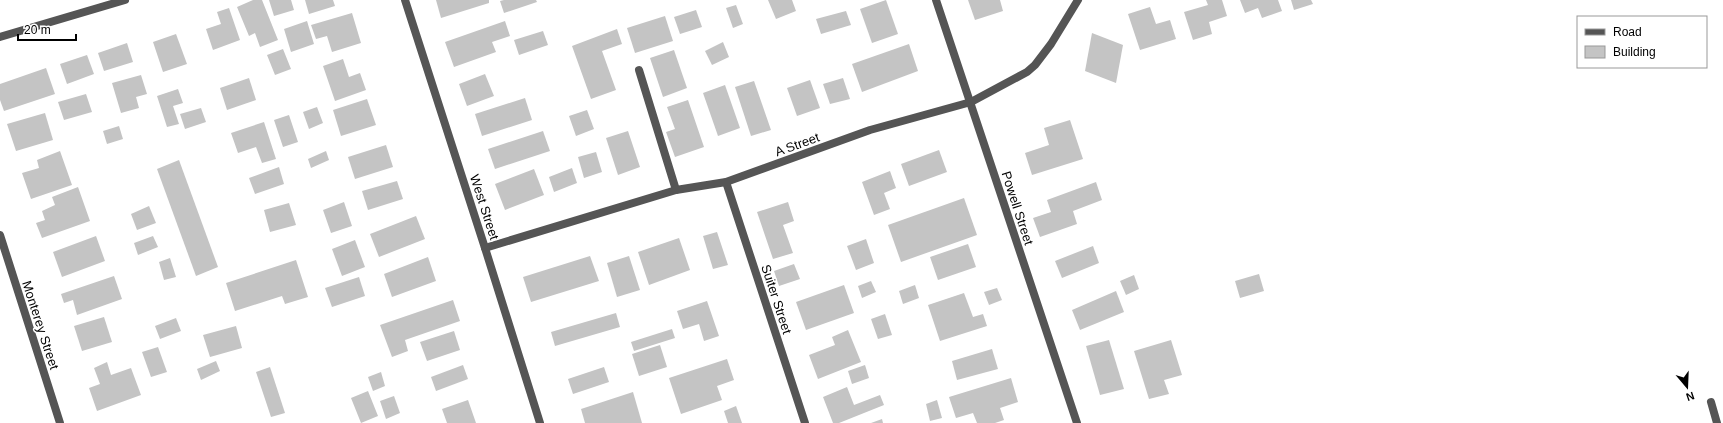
<svg xmlns="http://www.w3.org/2000/svg" width="1723" height="423" font-family="Arial,sans-serif">
	<rect width="100%" height="100%" fill="#fff"/>
	<g fill="#c4c4c4">
		<polygon points="253,0 262,0 278,40 260,47 255,33 249,36 237,7"/>
		<polygon points="269,0 291,0 294,10 274,16"/>
		<polygon points="305,0 333,0 335,6 309,14"/>
		<polygon points="436,0 489,0 489,3 441,18"/>
		<polygon points="504,0 536,0 537,2 504,13 500,1"/>
		<polygon points="768,0 792,0 796,11 776,19"/>
		<polygon points="886,0 898,34 872,43 860,9"/>
		<polygon points="968,0 1000,0 1003,11 975,20"/>
		<polygon points="1206,0 1222,0 1227,16 1209,22 1212,34 1193,40 1184,12 1208,5"/>
		<polygon points="1240,0 1278,0 1282,11 1262,18 1258,8 1245,13"/>
		<polygon points="1291,0 1311,0 1313,4 1294,10"/>
		<polygon points="736,5 743,24 733,28 726,8"/>
		<polygon points="1150,7 1156,24 1170,20 1176,39 1140,50 1128,14"/>
		<polygon points="229,8 240,40 213,50 206,29 221,24 217,12"/>
		<polygon points="696,10 702,27 680,34 674,17"/>
		<polygon points="846,11 851,25 821,34 816,19"/>
		<polygon points="352,13 361,43 332,52 327,36 316,39 311,25"/>
		<polygon points="665,16 673,41 635,53 627,28"/>
		<polygon points="307,21 314,44 291,52 284,29"/>
		<polygon points="505,21 510,36 492,42 496,52 454,67 445,42"/>
		<polygon points="617,29 622,44 602,51 616,90 591,99 572,46"/>
		<polygon points="543,31 548,45 519,55 514,40"/>
		<polygon points="1092,33 1123,45 1116,83 1085,71"/>
		<polygon points="176,34 187,64 163,72 153,42"/>
		<polygon points="723,42 729,57 712,65 705,51"/>
		<polygon points="127,43 133,62 104,71 98,53"/>
		<polygon points="909,44 918,71 862,92 852,64"/>
		<polygon points="283,49 291,69 275,75 267,55"/>
		<polygon points="674,50 687,88 663,97 650,58"/>
		<polygon points="87,55 94,74 67,84 60,64"/>
		<polygon points="343,59 349,77 360,73 366,90 335,101 323,66"/>
		<polygon points="46,68 55,94 4,111 0,100 0,84"/>
		<polygon points="485,74 494,96 467,106 459,84"/>
		<polygon points="141,75 147,94 136,97 139,108 121,113 112,83"/>
		<polygon points="249,78 256,100 227,110 220,88"/>
		<polygon points="843,78 850,99 830,104 823,84"/>
		<polygon points="810,80 820,108 797,116 787,88"/>
		<polygon points="754,81 771,130 751,136 735,87"/>
		<polygon points="725,85 740,128 718,136 703,93"/>
		<polygon points="178,89 183,103 173,106 179,124 167,127 157,96"/>
		<polygon points="86,94 92,112 64,120 58,102"/>
		<polygon points="525,98 532,120 482,136 475,114"/>
		<polygon points="367,99 376,125 341,136 333,110"/>
		<polygon points="688,100 704,147 675,157 666,132 675,129 667,107"/>
		<polygon points="317,107 323,123 309,129 303,112"/>
		<polygon points="201,108 206,122 185,129 180,114"/>
		<polygon points="587,110 594,129 576,136 569,116"/>
		<polygon points="45,113 53,140 16,151 7,124"/>
		<polygon points="289,115 298,142 283,147 274,120"/>
		<polygon points="1070,120 1083,159 1032,175 1025,153 1049,145 1044,128"/>
		<polygon points="264,122 276,159 262,163 256,147 238,153 231,133"/>
		<polygon points="119,126 123,139 107,144 103,131"/>
		<polygon points="543,131 550,151 495,169 488,149"/>
		<polygon points="628,131 640,167 618,175 606,138"/>
		<polygon points="386,145 393,167 355,179 348,157"/>
		<polygon points="939,150 947,172 909,186 901,164"/>
		<polygon points="60,151 72,185 31,199 22,173 39,168 37,160"/>
		<polygon points="326,151 329,160 311,168 308,159"/>
		<polygon points="596,152 602,172 584,178 578,157"/>
		<polygon points="179,160 218,267 196,276 157,169"/>
		<polygon points="279,167 284,184 255,194 249,178"/>
		<polygon points="572,168 577,183 554,192 549,177"/>
		<polygon points="534,169 544,195 505,210 495,184"/>
		<polygon points="890,171 896,188 884,193 890,209 874,215 862,182"/>
		<polygon points="397,181 403,199 368,210 362,191"/>
		<polygon points="1096,182 1102,200 1073,211 1077,224 1040,237 1033,218 1051,212 1047,200"/>
		<polygon points="78,187 90,221 42,238 36,223 45,220 42,211 55,205 52,197"/>
		<polygon points="964,198 977,235 901,262 888,225"/>
		<polygon points="344,202 352,226 331,233 323,210"/>
		<polygon points="788,202 794,221 783,225 793,253 773,259 757,212"/>
		<polygon points="289,203 296,225 270,232 264,210"/>
		<polygon points="149,206 156,223 137,230 131,214"/>
		<polygon points="416,216 425,239 379,257 370,234"/>
		<polygon points="717,232 728,265 713,269 703,236"/>
		<polygon points="96,236 105,261 62,277 53,252"/>
		<polygon points="153,236 158,247 138,255 134,243"/>
		<polygon points="679,238 690,270 649,285 638,252"/>
		<polygon points="866,239 874,263 856,270 847,246"/>
		<polygon points="355,240 365,267 342,276 332,249"/>
		<polygon points="968,244 976,267 938,280 930,257"/>
		<polygon points="1093,246 1099,263 1062,278 1055,261"/>
		<polygon points="590,256 599,281 531,302 523,277"/>
		<polygon points="629,256 640,290 617,297 607,263"/>
		<polygon points="428,257 436,281 392,297 384,274"/>
		<polygon points="170,258 176,277 164,280 159,262"/>
		<polygon points="296,260 308,297 285,304 282,296 235,311 226,283"/>
		<polygon points="794,264 800,279 779,286 774,271"/>
		<polygon points="1259,274 1264,291 1240,298 1235,281"/>
		<polygon points="1134,275 1139,289 1126,295 1120,281"/>
		<polygon points="114,276 122,299 77,315 73,300 64,303 61,294"/>
		<polygon points="359,277 365,296 332,307 325,288"/>
		<polygon points="871,281 876,292 862,298 858,286"/>
		<polygon points="844,285 854,313 806,330 796,302"/>
		<polygon points="915,285 919,298 903,304 899,291"/>
		<polygon points="997,288 1002,300 989,305 984,292"/>
		<polygon points="1116,291 1124,312 1080,330 1072,310"/>
		<polygon points="964,293 973,317 983,314 987,326 940,341 928,305"/>
		<polygon points="453,300 460,321 405,340 408,351 392,357 380,325"/>
		<polygon points="707,301 719,336 704,341 699,324 683,329 677,311"/>
		<polygon points="616,313 620,327 555,346 551,332"/>
		<polygon points="885,314 892,335 878,339 871,319"/>
		<polygon points="104,317 112,342 82,351 74,326"/>
		<polygon points="176,318 181,331 160,339 155,326"/>
		<polygon points="236,326 242,348 210,357 203,335"/>
		<polygon points="672,329 675,338 634,351 631,342"/>
		<polygon points="848,330 861,362 818,379 809,355 835,345 832,337"/>
		<polygon points="454,331 460,350 427,361 420,342"/>
		<polygon points="1109,340 1124,389 1100,395 1086,346"/>
		<polygon points="1171,340 1182,375 1164,380 1169,394 1149,399 1134,351"/>
		<polygon points="660,345 667,367 639,376 632,354"/>
		<polygon points="158,347 167,372 151,377 142,352"/>
		<polygon points="992,349 998,369 957,380 952,361"/>
		<polygon points="727,359 734,380 717,386 722,400 681,414 669,378"/>
		<polygon points="216,361 220,371 201,380 197,369"/>
		<polygon points="107,362 111,375 131,368 141,395 97,411 89,388 100,384 94,368"/>
		<polygon points="463,365 468,379 436,391 431,377"/>
		<polygon points="865,365 869,378 852,384 848,371"/>
		<polygon points="270,367 285,413 271,417 256,372"/>
		<polygon points="604,367 609,382 573,394 568,379"/>
		<polygon points="381,372 385,386 373,391 368,377"/>
		<polygon points="1011,378 1018,402 1000,408 1004,420 995,423 977,423 973,413 956,418 949,397"/>
		<polygon points="847,387 854,405 880,395 884,405 839,423 833,423 823,397"/>
		<polygon points="368,391 378,416 361,423 351,398"/>
		<polygon points="633,392 642,423 585,423 581,409"/>
		<polygon points="394,396 400,413 386,419 380,401"/>
		<polygon points="468,400 476,423 447,423 442,409"/>
		<polygon points="937,400 942,418 930,421 926,404"/>
		<polygon points="736,406 742,423 728,423 724,411"/>
		<polygon points="882,419 883,423 871,423"/>
	</g>
	<g fill="none" stroke-linecap="round" stroke-linejoin="round">
		<g stroke="#555" stroke-width="8">
			<polyline points="936,0 1077,423"/>
			<polyline points="0,37 125,0"/>
			<polyline points="639,70 676,190"/>
			<polyline points="726,182 805,423"/>
			<polyline points="0,235 60,423"/>
			<polyline points="485,248 676,190 726,182 870,130 971,102 1027,72 1035,65 1051,44 1078,0"/>
			<polyline points="1711,402 1717,423"/>
		</g>
		<polyline stroke="#555" stroke-width="8" points="405,0 485,248 540,423"/>
	</g>
	<g text-anchor="middle" stroke-width="3" stroke-linejoin="round" paint-order="stroke">
		<g font-size="13" fill="#000" stroke="#fff">
			<text transform="translate(797 144) rotate(-20)" y="5">A Street</text>
			<text transform="translate(485 207) rotate(72)" y="5">West Street</text>
			<text transform="translate(1018 208) rotate(72)" y="5">Powell Street</text>
			<text transform="translate(777 299) rotate(72)" y="5">Suiter Street</text>
			<text transform="translate(41 325) rotate(72)" y="5">Monterey Street</text>
		</g>
	</g>
	<rect x="1577" y="16" width="130" height="52" fill="#ffffff" stroke="#999999"/>
	<rect x="1585" y="29" width="20" height="6" fill="#555555" stroke="#999999"/>
	<text x="1613" y="36" font-size="12" fill="#000000">Road</text>
	<rect x="1585" y="46" width="20" height="12" fill="#c4c4c4" stroke="#999999"/>
	<text x="1613" y="56" font-size="12" fill="#000000">Building</text>
	<g transform="translate(1687 387) rotate(161)" stroke="#ffffff" stroke-width="3" paint-order="stroke">
	<path d="M0-3L7 15L0 10L-7 15Z" fill="#000000"/>
	<text y="-6" font-size="11" font-weight="bold" text-anchor="middle" fill="#000000">N</text>
	</g>
	<path d="M18 34v6h58v-6" fill="none" stroke="#000000" stroke-width="2"/>
	<text x="24" y="34" font-size="12" fill="#000000" stroke="#ffffff" stroke-width="3" paint-order="stroke">20 m</text>
</svg>
